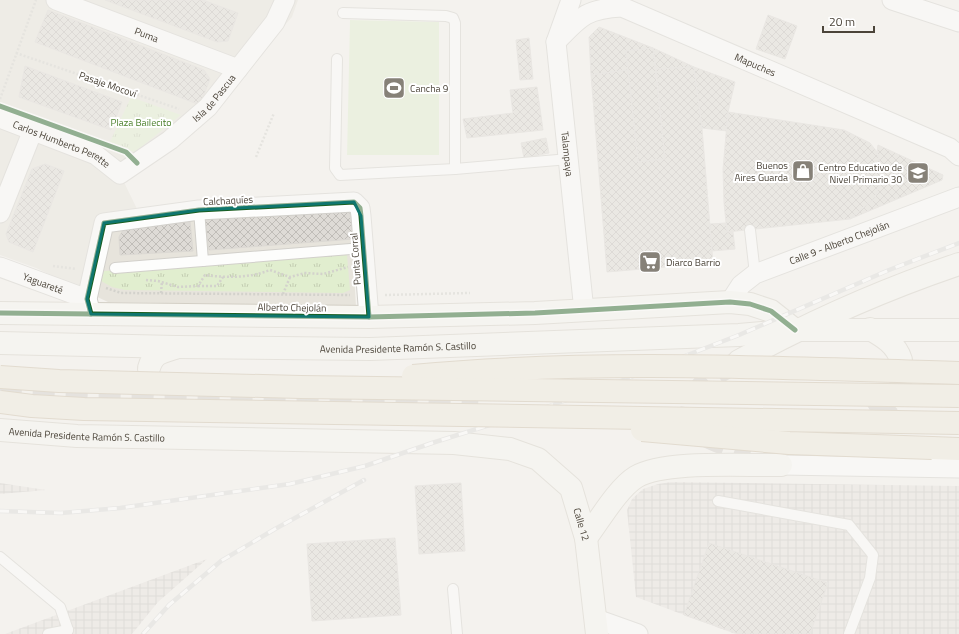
<svg xmlns="http://www.w3.org/2000/svg" width="959" height="634" font-family="'Titillium Web',sans-serif">
	<defs>
		<pattern id="industrial-grid" width="8" height="8" patternUnits="userSpaceOnUse"><rect width="8" height="8" fill="#e6e2de"/><path d="M0 4h8M4 0v8" fill="none" stroke="#c7c3bf"/></pattern>
		<pattern id="park-tufts" width="24" height="20" patternUnits="userSpaceOnUse"><rect width="24" height="20" fill="#e1eecf"/><path d="M3 7l-1-3M5 7V3M7 7l1-3M15 17l-1-3M17 17v-4M19 17l1-3" fill="none" stroke="#c3cdb2"/></pattern>
		<pattern id="building-cross-hatch" width="8" height="8" patternUnits="userSpaceOnUse"><rect width="8" height="8" fill="#dedbd6"/><path d="M0 0l8 8M0 8l8-8" fill="none" stroke="#c0bdb8"/></pattern>
	</defs>
	<rect width="100%" height="100%" fill="#f4f2ee"/>
	<polygon fill="#e7e4dc" points="0,0 298,0 292,17 197,124 121,176 138,211 349,193 356,306 108,302 36,268 0,255"/>
	<g fill="url(#industrial-grid)">
		<polygon points="671,482 959,486 959,634 735,634 636,597 627,510 632,499 643,489 658,484"/>
		<polygon points="0,483 46,490 0,494"/>
		<polygon points="207,559 158,602 132,634 5,634"/>
	</g>
	<g fill="url(#park-tufts)">
		<polygon points="131,97 181,115 135,152 109,144"/>
		<polygon points="347,255 350,290 343,293 125,290 112,287 101,281 104,271"/>
	</g>
	<polygon fill="#e1eecf" points="350,20 439,22 439,155 347,155"/>
	<g fill="url(#building-cross-hatch)" stroke="#dcd9d4">
		<polygon points="105,0 203,0 238,13 228,41 217,42"/>
		<polygon points="48,10 204,70 210,79 200,105 35,42"/>
		<polygon points="768,15 797,26 785,59 756,49"/>
		<polygon points="599,27 653,48 626,51 628,70 591,75 589,37"/>
		<polygon points="529,38 533,79 520,80 516,40"/>
		<polygon points="653,48 665,159 638,162 626,51"/>
		<polygon points="653,48 694,67 656,69"/>
		<polygon points="25,66 122,102 111,130 19,97"/>
		<polygon points="694,67 702,128 713,263 607,272 591,75 628,70 638,162 665,159 656,69"/>
		<polygon points="694,67 735,82 728,112 727,131 702,128"/>
		<polygon points="537,87 543,130 467,138 463,119 513,113 510,90"/>
		<polygon points="728,112 844,130 870,143 877,152 883,174 875,198 850,219 727,232 724,203 723,169"/>
		<polygon points="546,138 549,153 524,158 521,143"/>
		<polygon points="878,145 943,175 942,180 850,219 875,198 883,174 877,152"/>
		<polygon points="45,164 64,171 33,252 9,242 6,234 32,169"/>
		<polygon points="349,208 354,239 209,250 205,219"/>
		<polygon points="190,222 193,251 120,255 119,237 125,226"/>
		<polygon points="726,223 727,232 733,232 735,249 712,251 710,224"/>
		<polygon points="461,483 465,551 419,554 415,486"/>
		<polygon points="395,538 401,615 312,621 307,544"/>
		<polygon points="709,543 828,583 810,634 739,634 684,615"/>
	</g>
	<g fill="none" stroke-linecap="round" stroke-linejoin="round">
		<g stroke="#d2cfca" stroke-width="22" stroke-dasharray="22 11" stroke-linecap="butt">
			<path d="M736,363C715,374 692,386 691,413C691,419 694,428 699,432C714,442 734,447 750,454"/>
			<polyline points="0,388 35,392 88,396 416,402 478,406"/>
			<path d="M872,414C895,401 906,388 901,360"/>
		</g>
		<g stroke="#d2d0cb" stroke-width="12">
			<g id="lane">
				<polyline points="343,13 446,16 453,18 455,23 455,169"/>
				<polyline points="337,59 335,168 340,175 455,169 569,159"/>
				<polyline points="199,210 203,261"/>
				<polyline points="750,230 755,274"/>
				<polyline points="115,268 363,248"/>
				<polyline points="718,501 849,525 873,555 870,578 849,634"/>
				<polyline points="0,557 60,607 68,630 66,634"/>
				<polyline points="453,589 457,634"/>
				<polyline points="48,634 68,630"/>
			</g>
		</g>
		<g stroke="#d2d0cb" stroke-width="21">
			<g id="street">
				<path id="s1" d="M56,0L238,69"/>
				<path id="s2" d="M571,0L556,42L584,311"/>
				<polyline points="892,0 959,22"/>
				<path id="s3" d="M556,42C580,17 585,9 622,7L950,148L959,156"/>
				<path id="s4" d="M0,118L96,155L120,174L170,140L208,107L275,22L285,0"/>
				<polyline points="0,213 33,130"/>
				<path id="s5" d="M0,267L87,299"/>
				<path id="s6" d="M730,302L741,285L755,274L959,197"/>
				<polyline points="91,314 87,299 104,223 199,210 354,202 360,208 361,216 369,317"/>
				<polyline points="781,465 959,468"/>
				<polyline points="596,619 638,634"/>
			</g>
		</g>
		<g stroke="#d3cfc5" stroke-width="24">
			<g id="secondary">
				<polyline points="0,313 369,317 535,313 730,302 750,304 771,311 795,330"/>
				<path d="M870,329C884,337 896,344 901,360"/>
				<path id="s7" d="M0,343L176,347L370,349L739,335L795,330H959"/>
				<path d="M739,361C810,322 882,290 959,264"/>
				<path d="M149,368C153,353 162,352 175,348"/>
				<path id="s8" d="M0,430L77,436L454,443L510,449L538,459L571,488L586,538L597,634"/>
				<path d="M586,538C599,521 618,488 636,477C665,460 745,466 781,465"/>
			</g>
		</g>
		<g stroke="#ccbfa9" stroke-width="24">
			<polyline id="highway" points="932,448 959,449"/>
		</g>
		<g stroke="#d3d2cc" stroke-width="2.5" stroke-dasharray="2 2" stroke-linecap="butt">
			<polyline points="16,53 179,109"/>
			<polyline points="0,99 36,0"/>
			<polyline points="256,157 274,113"/>
			<polyline points="53,266 76,269"/>
			<path d="M146,280L158,281L178,287L198,286L205,275C227,278 250,278 270,270L290,277L305,273L323,274L348,267"/>
			<polyline points="198,286 217,286 223,277"/>
			<polyline points="106,288 121,293 350,295"/>
			<polyline points="161,293 162,281"/>
			<polyline points="283,294 290,277"/>
			<polyline points="385,295 470,293"/>
		</g>
		<use href="#lane" stroke="#fdfdfc" stroke-width="10"/>
		<use href="#street" stroke="#fdfdfc" stroke-width="19"/>
		<use href="#secondary" stroke="#f7f6f1" stroke-width="22"/>
		<use href="#highway" stroke="#ede8db" stroke-width="22"/>
		<g stroke="#dbdbda" stroke-width="4.5">
			<g id="rail">
				<polyline points="0,511 61,513 120,508 290,484 365,466 432,443 541,409 618,382 739,335 889,270 959,243"/>
				<polyline points="143,634 169,605 221,561 275,529 364,480"/>
			</g>
		</g>
		<use href="#rail" stroke="#fff" stroke-width="3" stroke-dasharray="9" stroke-linecap="butt"/>
		<g stroke="#ccbfa9" stroke-width="24" stroke-linecap="butt">
			<g id="highway-bridge">
				<path d="M413,376C595,359 777,368 959,373"/>
				<polyline points="0,377 59,381 301,387 959,396"/>
				<polyline points="0,402 32,406 84,409 959,423"/>
				<polyline points="642,430 789,443 932,448"/>
			</g>
		</g>
		<use href="#highway-bridge" stroke="#ede8db" stroke-width="22"/>
		<g stroke="#fff" stroke-width="8">
			<g id="cycleway">
				<polyline points="0,106 126,152 137,163"/>
				<polyline points="0,313 369,317 535,313 730,302 750,304 771,311 795,330"/>
				<polyline points="91,314 87,299 104,223 199,210 354,202 360,208 361,216 369,317"/>
			</g>
		</g>
		<use href="#cycleway" stroke="#1b5e20" stroke-width="5"/>
	</g>
	<path d="M0 0H959V634H0ZM354,202L361,216L369,317L91,314L87,299L104,223L199,210Z" fill="#f4f2ee" fill-opacity=".55" fill-rule="evenodd"/>
	<path fill="none" stroke="#0f766e" stroke-width="3" stroke-linejoin="round" d="M354,202L361,216L369,317L91,314L87,299L104,223L199,210Z"/>
	<defs>
		<g id="stadium-square" transform="scale(1.15)"><rect x="-9" y="-9" width="18" height="18" rx="4" fill="#868178" stroke="#fff"/><path d="M0-5a6.5 5 0 1 0 0 10a6.5 5 0 1 0 0-10ZM-3.5-1.8h7v3.6h-7Z" fill="#fff"/></g>
		<g id="shop-square" transform="scale(1.15)"><rect x="-9" y="-9" width="18" height="18" rx="4" fill="#868178" stroke="#fff"/><path d="M-5-2.5h2.3a2.7 3.5 0 0 1 5.4 0H5L5.5 6h-11ZM-1.5-2.5h3a1.5 2.3 0 0 0-3 0Z" fill="#fff"/></g>
		<g id="school-square" transform="scale(1.15)"><rect x="-9" y="-9" width="18" height="18" rx="4" fill="#868178" stroke="#fff"/><path d="M0-5L7-2L0 1L-7-2ZM-4 1L0 2.5L4 1V4Q0 6-4 4Z" fill="#fff"/></g>
		<g id="supermarket-square" transform="scale(1.15)"><rect x="-9" y="-9" width="18" height="18" rx="4" fill="#868178" stroke="#fff"/><path d="M-6-5.5h2.5l.6 2H6L4.5 2H-2.5L-4.4-4H-6ZM-1.5 3.2a1.3 1.3 0 1 0 .1 0ZM3 3.2a1.3 1.3 0 1 0 .1 0Z" fill="#fff"/></g>
	</defs>
	<g fill-rule="evenodd">
		<use href="#stadium-square" x="394" y="88"/>
		<use href="#shop-square" x="803" y="171"/>
		<use href="#school-square" x="918" y="173"/>
		<use href="#supermarket-square" x="650" y="262"/>
	</g>
	<g text-anchor="middle" stroke-width="4" stroke-linejoin="round" paint-order="stroke">
		<g font-size="10" fill="#4b4439" stroke="#fff">
			<text dy="4" stroke="none"><textPath href="#s1" startOffset="97">Puma</textPath></text>
			<text dy="4" stroke="none"><textPath href="#s3" startOffset="223">Mapuches</textPath></text>
			<text transform="translate(108 84) rotate(19)" y="4">Pasaje Mocoví</text>
			<text dy="4" stroke="none"><textPath href="#s4" startOffset="255">Isla de Pascua</textPath></text>
			<text dy="4" stroke="none"><textPath href="#s4" startOffset="67">Carlos Humberto Perette</textPath></text>
			<text dy="4" stroke="none"><textPath href="#s2" startOffset="157">Talampaya</textPath></text>
			<text transform="translate(228 200) rotate(-3)" y="4">Calchaquíes</text>
			<text dy="4" stroke="none"><textPath href="#s6" startOffset="128">Calle 9 - Alberto Chejolán</textPath></text>
			<text transform="translate(355 259) rotate(-94)" y="4">Punta Corral</text>
			<text dy="4" stroke="none"><textPath href="#s5" startOffset="46">Yaguareté</textPath></text>
			<text transform="translate(292 307) rotate(1)" y="4">Alberto Chejolán</text>
			<text dy="4" stroke="none"><textPath href="#s7" startOffset="398">Avenida Presidente Ramón S. Castillo</textPath></text>
			<text dy="4" stroke="none"><textPath href="#s8" startOffset="87">Avenida Presidente Ramón S. Castillo</textPath></text>
			<text dy="4" stroke="none"><textPath href="#s8" startOffset="622">Calle 12</textPath></text>
		</g>
		<g font-size="10" fill="#4b4439" stroke="#fff" text-anchor="start">
			<text x="410" y="92">Cancha 9</text>
			<text x="788" y="169" text-anchor="end">Buenos<tspan x="788" dy="12">Aires Guarda</tspan></text>
			<text x="902" y="171" text-anchor="end">Centro Educativo de<tspan x="902" dy="12">Nivel Primario 30</tspan></text>
			<text x="666" y="266">Diarco Barrio</text>
		</g>
		<g font-size="10" fill="#4a7f2a" stroke="#fff">
			<text x="141" y="126">Plaza Bailecito</text>
		</g>
	</g>
	<path d="M823 26v6h51v-6" fill="none" stroke="#4b4439" stroke-width="2"/>
	<text x="829" y="26" font-size="12" fill="#4b4439" stroke="#ffffff" stroke-width="3" paint-order="stroke">20 m</text>
</svg>
